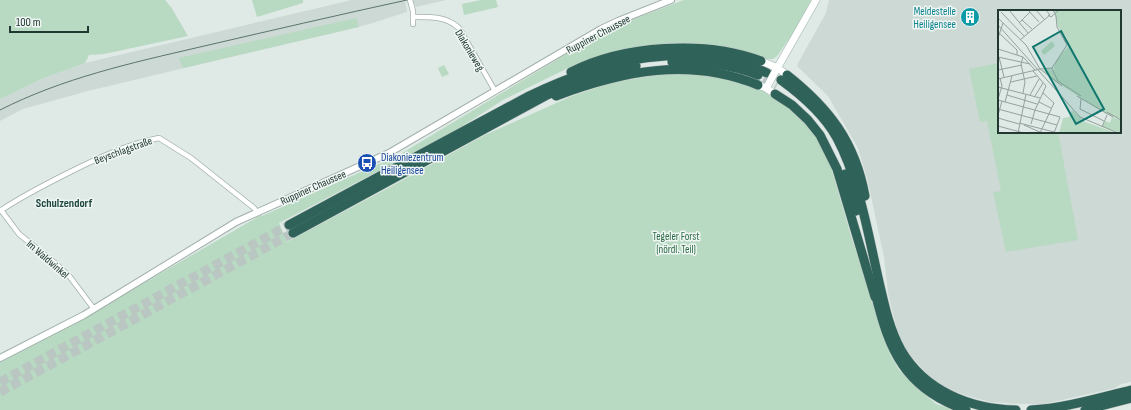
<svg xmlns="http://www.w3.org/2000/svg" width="1131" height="410" font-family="'Sofia Sans Condensed',sans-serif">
	<rect width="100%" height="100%" fill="#dfe9e5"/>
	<g fill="#cdd9d4" fill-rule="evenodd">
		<polygon points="352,0 405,0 407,12 366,25 88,91 23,109 0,121 0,99 44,78 85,63"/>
		<polygon points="413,0 446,0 416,7"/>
		<path d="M829,0H1131V382L1121,384L1115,388L1044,404H1023L991,402L971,397L944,388L926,373L908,353L899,338L888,293L884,257L878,229L868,182L858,148L828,96L798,67L797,65L826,13ZM999,11H1120V132H999Z"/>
	</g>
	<g fill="#b8d9c2">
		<polygon points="0,0 165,0 171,7 188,36 104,54 89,55 85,63 44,78 0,99"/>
		<polygon points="252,0 303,0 303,3 257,17"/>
		<polygon points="481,0 496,0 498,7 464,15 462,4"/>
		<polygon points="684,0 811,0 794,32 777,56 773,59 599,57 566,69 503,100 453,132 279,223 287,242 392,186 485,135 572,96 611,83 657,75 685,73 710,75 735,80 763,91 784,104 797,114 817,137 829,160 851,236 891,356 899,370 914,385 936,404 955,410 0,410 0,360 80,320 261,215 262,216 399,155 608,29"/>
		<polygon points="356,18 359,27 183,68 179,58"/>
		<polygon points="999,63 999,132 1058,132 1078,240 1006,252 993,192 1001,191 987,121 980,122 969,69"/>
		<polygon points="444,65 449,74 442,77 438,68"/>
	</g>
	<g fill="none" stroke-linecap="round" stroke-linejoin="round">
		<g stroke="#b9c6c1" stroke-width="9" stroke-dasharray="9 4.5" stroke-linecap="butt">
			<polyline points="764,78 777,85"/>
			<polyline points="0,382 289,225"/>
			<polyline points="0,392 293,233"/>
		</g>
		<g stroke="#a2b0ac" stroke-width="6">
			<g id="minor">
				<polyline points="410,0 413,11 413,24"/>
				<path d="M414,17C431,17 445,16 459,28L495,91"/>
				<polyline points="1,210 19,234 55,263 70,277 94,309"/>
				<path d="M0,211C22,196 46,184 70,172C98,158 128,144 159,138L191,158L254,208L257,212"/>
			</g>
		</g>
		<g stroke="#a2b0ac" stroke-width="8">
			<polyline id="tertiary" points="0,358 84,315 236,222 389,153 601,29 618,21 671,0"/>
		</g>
		<g stroke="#9fb4ad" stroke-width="8">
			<g id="secondary">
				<polyline points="761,61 778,68 787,75"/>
				<polyline points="775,72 816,0"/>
				<polyline points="758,85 766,88 775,94"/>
			</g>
		</g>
		<g stroke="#bcc3c2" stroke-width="10">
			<g id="motorway">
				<path d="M672,62C702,62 730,64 758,75"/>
				<path d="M571,72C624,45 705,40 761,61"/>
				<path d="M787,75C829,108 855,142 865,196"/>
				<path d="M781,80C803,96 824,114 837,138C860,181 869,239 880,286C885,308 890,330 901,350C925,391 970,409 1016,410"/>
				<polyline points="775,94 792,105 808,120 820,135 837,169 875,297"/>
				<path d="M556,96C623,71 688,57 758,85"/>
				<polyline points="845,174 856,211"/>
				<path d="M289,225L529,96C601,61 690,37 767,73"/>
				<polyline points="293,233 547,95 586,78 636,66"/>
				<path d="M875,292C889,351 905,389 966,410"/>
				<path d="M1031,410C1065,408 1098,398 1131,390"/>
				<polyline points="1085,410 1131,398"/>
			</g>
		</g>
		<use href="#minor" stroke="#fff" stroke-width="4.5"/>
		<use href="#tertiary" stroke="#fff" stroke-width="6"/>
		<use href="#secondary" stroke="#fff" stroke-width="7"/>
		<use href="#motorway" stroke="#2f6259" stroke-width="9"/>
		<path stroke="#5b746e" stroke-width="1" d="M0,110C63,78 131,63 200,47C269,31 338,15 407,0"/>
		<g stroke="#9fb4ad" stroke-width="8" stroke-linecap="butt">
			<polyline id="secondary-bridge" points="768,85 775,72"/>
		</g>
		<use href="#secondary-bridge" stroke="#fff" stroke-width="7"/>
	</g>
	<defs>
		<g id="building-disc" transform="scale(1)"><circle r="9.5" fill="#0f9aa8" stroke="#eff6f3"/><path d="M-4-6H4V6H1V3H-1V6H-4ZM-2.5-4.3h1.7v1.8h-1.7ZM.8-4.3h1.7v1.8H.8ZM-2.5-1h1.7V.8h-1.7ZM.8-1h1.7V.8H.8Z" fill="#fff"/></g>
		<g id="bus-disc" transform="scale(1)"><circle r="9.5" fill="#1a4fb4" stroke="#eff6f3"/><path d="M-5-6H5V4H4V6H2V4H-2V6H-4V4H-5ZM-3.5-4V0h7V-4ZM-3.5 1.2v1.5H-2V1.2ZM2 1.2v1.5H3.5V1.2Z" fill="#fff"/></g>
	</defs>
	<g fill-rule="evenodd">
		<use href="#building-disc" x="970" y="17"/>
		<use href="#bus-disc" x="367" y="163"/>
	</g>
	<g text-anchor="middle" stroke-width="3" stroke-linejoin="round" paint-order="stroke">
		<g font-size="11" fill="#0d838f" stroke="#eff6f3" text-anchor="end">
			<text x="956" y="15">Meldestelle<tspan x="956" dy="13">Heiligensee</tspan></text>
		</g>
		<g font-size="11" fill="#213832" stroke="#eff6f3">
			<text transform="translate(598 34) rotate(-28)" y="4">Ruppiner Chaussee</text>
			<text transform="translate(470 50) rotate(59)" y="4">Diakonieweg</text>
			<text transform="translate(123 150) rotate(-20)" y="4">Beyschlagstraße</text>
			<text transform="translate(313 187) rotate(-24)" y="4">Ruppiner Chaussee</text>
			<text transform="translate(48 259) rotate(41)" y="4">Im Waldwinkel</text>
		</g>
		<g font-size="11" fill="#164399" stroke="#eff6f3" text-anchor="start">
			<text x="381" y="161">Diakoniezentrum<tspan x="381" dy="13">Heiligensee</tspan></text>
		</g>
		<g font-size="11" fill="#2e6c48" stroke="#eff6f3">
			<text x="676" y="240">Tegeler Forst<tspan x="676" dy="13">(nördl. Teil)</tspan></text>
		</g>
		<g font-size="12" font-weight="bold" fill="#1e483f" stroke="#eff6f3">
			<text x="64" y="207">Schulzendorf</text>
		</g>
	</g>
	<g transform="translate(998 10)">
		<rect width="123" height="123" fill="#dfe9e5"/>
		<path d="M56,0H123V109L108,104L57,71L44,60L53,59L61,69L55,61L58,51L70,37L69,28L60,17ZM54,31L57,36L46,45L43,41ZM74,100L87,112L118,123H61L65,108L71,107ZM114,107L123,110V123L104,117L107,111L112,113Z" fill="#b8d9c2"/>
		<path fill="none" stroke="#93a29d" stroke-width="1" d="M11,0L30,23M30,0L41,12M38,0L46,9M3,2L26,26M50,5L53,7L61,0M0,8L28,35L42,59L55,58M24,10L34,19M21,13L32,2M0,15L82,107L120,123M0,22L19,40V45M0,28L5,13M22,30L52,5L48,0M0,39L25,47M0,47L32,54M1,47L6,67M25,47L37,60M54,58L69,35L59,17L58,6L55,0M54,59L60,71L83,86M0,60L24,55M0,69L42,59L64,76M13,72L39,66M0,77L42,88M25,83L27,72L23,54L25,47M9,85L39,94M32,85L41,69M37,86L45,73M79,86L115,107M0,89L4,76L2,68M83,89L82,99L106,111M0,90L62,107L56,123M7,92L14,66M41,92L53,98M0,99L59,115M109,102L123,110M0,105L4,91M0,108L21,114M21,113L56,122M33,114L37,100L48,76L35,61M26,115L44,123M0,116L26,123M104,117L109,105M20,123L28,84M42,123L56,93L45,83"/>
		<path fill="#0f766e" fill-opacity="0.15" stroke="#0f766e" stroke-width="2" d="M63,21L106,99L78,114L35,37Z"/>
		<rect width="123" height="123" fill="none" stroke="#213832" stroke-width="2"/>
	</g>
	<path d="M10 26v6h78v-6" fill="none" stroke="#213832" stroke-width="2"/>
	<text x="16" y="26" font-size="12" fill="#213832" stroke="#eff6f3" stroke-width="3" paint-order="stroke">100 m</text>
</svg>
